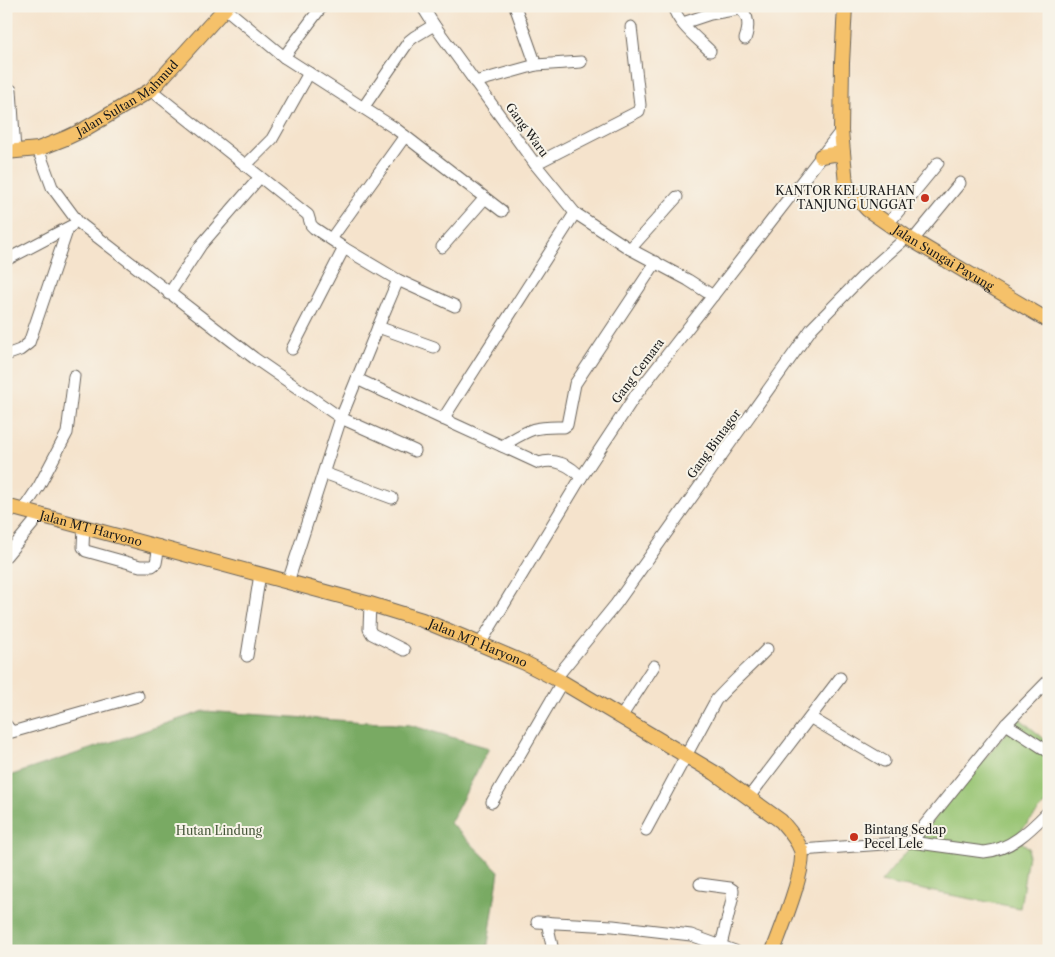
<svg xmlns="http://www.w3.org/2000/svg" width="1055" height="957" font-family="'Libre Caslon Text',serif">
	<rect width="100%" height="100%" fill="#f7f3e8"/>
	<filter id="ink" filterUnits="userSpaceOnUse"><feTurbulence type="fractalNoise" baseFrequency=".02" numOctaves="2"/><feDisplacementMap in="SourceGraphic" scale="10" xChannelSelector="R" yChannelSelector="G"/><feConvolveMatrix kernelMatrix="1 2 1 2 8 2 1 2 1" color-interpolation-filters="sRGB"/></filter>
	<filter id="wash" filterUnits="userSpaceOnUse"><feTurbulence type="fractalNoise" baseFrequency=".0096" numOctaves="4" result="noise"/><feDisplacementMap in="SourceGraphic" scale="20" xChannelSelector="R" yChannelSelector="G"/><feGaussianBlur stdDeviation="1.12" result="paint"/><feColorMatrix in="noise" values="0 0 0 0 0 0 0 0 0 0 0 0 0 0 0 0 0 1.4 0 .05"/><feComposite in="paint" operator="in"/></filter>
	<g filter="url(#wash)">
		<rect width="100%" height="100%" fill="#f5e3cc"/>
		<polygon fill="#97c472" stroke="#5a7047" points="1019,718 1049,743 1049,800 1015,837 1029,848 1020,908 881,882"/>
		<polygon fill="#79aa64" stroke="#4a6340" points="204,711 410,725 489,748 450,823 499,871 487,951 6,951 6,777"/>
	</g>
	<g filter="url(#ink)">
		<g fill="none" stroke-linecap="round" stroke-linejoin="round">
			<g stroke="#68625a" stroke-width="13">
				<g id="minor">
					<polyline points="422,6 434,25 535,164 575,213 630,249 688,280 713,296"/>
					<polyline points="515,6 536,65"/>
					<path d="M673,6C678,24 697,38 710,51"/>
					<polyline points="225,8 284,57 396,129 502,211"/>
					<path d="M683,23L710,14L739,9C750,15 749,28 745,39"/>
					<polyline points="284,57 322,6"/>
					<polyline points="475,82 536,65 581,62"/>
					<polyline points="11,90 15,151"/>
					<polyline points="151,90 308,215 311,225 314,228 344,248 398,280 455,306"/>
					<polyline points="363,108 409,41 414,37 434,25"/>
					<polyline points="38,149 52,187 78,222 254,358 341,418 415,451"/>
					<polyline points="535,164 639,111 640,105 631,27"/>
					<polyline points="245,166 272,139 309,73"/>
					<polyline points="888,224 938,163"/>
					<polyline points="331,239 405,136"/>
					<polyline points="913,240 960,183"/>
					<polyline points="442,247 485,198"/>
					<polyline points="630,249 677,197"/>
					<polyline points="6,260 71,226"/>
					<polyline points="169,294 201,245 260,177"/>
					<polyline points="378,327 434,347"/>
					<polyline points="292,349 344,248"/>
					<polyline points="6,355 20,350 29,343 68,228"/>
					<polyline points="357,379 443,419 575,213"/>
					<path d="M443,419L539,463C555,458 571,465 581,478"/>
					<path d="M502,446C529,430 532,426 564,427L567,425L575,384L656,262"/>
					<polyline points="324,473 392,498"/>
					<polyline points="23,510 39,486 67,433 74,376"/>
					<polyline points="84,526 83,547 86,551 140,566 152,566 156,563 159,546"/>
					<polyline points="6,556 41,514"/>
					<polyline points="288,582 341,418 378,327 398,280"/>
					<polyline points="370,604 369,629 372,634 404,650"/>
					<polyline points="480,644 577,484 635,396 841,131"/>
					<polyline points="247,656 260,574"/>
					<polyline points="555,679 616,604 812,328 864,275 907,237"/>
					<polyline points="621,717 654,666"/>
					<polyline points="811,718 884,761"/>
					<polyline points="1006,724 1049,752"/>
					<polyline points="6,725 12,732 138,696"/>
					<polyline points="749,797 840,678"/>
					<polyline points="492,802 562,682"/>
					<path d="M646,830L716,700C732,682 750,667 767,649"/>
					<polyline points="911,842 1006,724 1049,680"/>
					<path d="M801,850L911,842L984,852C1011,850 1031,829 1049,811"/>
					<polyline points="700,884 730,888 733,890 732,900 721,945"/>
					<polyline points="537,922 613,926 691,935 735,951"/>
					<polyline points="547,922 553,951"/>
				</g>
			</g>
			<g stroke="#68625a" stroke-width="16">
				<g id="major">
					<path id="s1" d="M845,6L842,63L841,131L846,184L853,194L868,210L907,237L1049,321"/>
					<path id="s2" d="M6,152L38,149L66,138L83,130L151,90L227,6"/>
					<polyline points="821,156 834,154 843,156"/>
					<path id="s3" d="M6,506L370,604L422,620L480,644L525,663L562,682L715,773L781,821C788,829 797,839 801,850C807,867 780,932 773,951"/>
				</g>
			</g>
			<use href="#minor" stroke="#fff" stroke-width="11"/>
			<use href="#major" stroke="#f5c16b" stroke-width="14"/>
		</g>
	</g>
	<g fill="#c8321e" stroke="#f7f3e8" stroke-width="2">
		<circle cx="925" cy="198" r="5"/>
		<circle cx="854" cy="837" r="5"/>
	</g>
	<g text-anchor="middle" stroke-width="4" stroke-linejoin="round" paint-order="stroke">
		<g font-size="12" fill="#1c1c1c" stroke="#f7f3e8">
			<text dy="4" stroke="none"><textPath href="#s2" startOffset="136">Jalan Sultan Mahmud</textPath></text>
			<text transform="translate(527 130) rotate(54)" y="4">Gang Waru</text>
			<text dy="4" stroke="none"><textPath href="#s1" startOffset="302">Jalan Sungai Payung</textPath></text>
			<text transform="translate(638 371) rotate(-53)" y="4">Gang Cemara</text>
			<text transform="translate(714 444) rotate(-54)" y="4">Gang Bintagor</text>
			<text dy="4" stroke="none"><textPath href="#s3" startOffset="88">Jalan MT Haryono</textPath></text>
			<text dy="4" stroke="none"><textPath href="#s3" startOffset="492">Jalan MT Haryono</textPath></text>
		</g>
		<g font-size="12" fill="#1c1c1c" stroke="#f7f3e8" text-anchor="end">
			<text x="915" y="195">KANTOR KELURAHAN<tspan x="915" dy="14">TANJUNG UNGGAT</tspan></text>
			<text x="864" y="834" text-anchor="start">Bintang Sedap<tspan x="864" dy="14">Pecel Lele</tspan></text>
		</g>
		<g font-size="12" fill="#47573a" stroke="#f7f3e8">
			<text x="219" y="835">Hutan Lindung</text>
		</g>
	</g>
	<rect width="1055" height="957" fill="none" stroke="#f7f3e8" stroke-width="25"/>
</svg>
